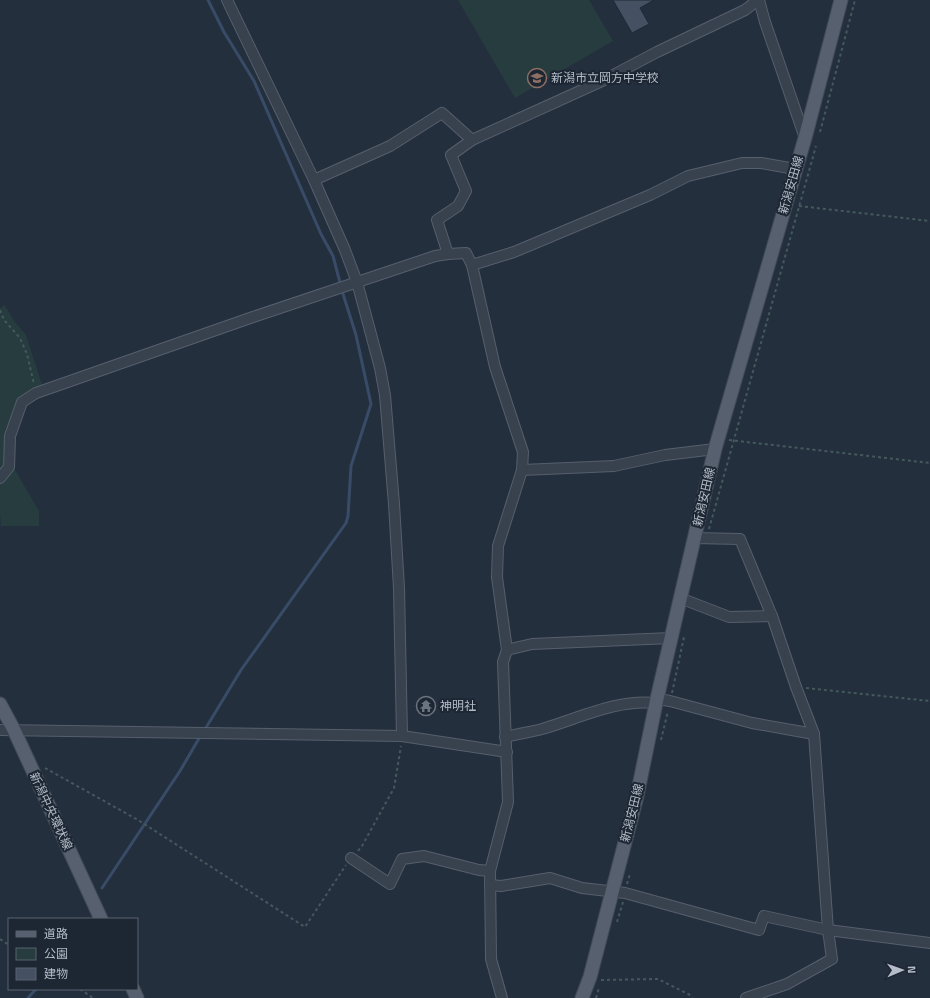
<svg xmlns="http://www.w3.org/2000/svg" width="930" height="998" font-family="'Titillium Web','Noto Sans JP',sans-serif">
	<rect width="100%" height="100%" fill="#242f3e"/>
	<g fill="#263c3f">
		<polygon points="458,0 589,0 613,41 515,98"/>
		<polygon points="5,305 14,321 26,335 45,394 32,398 16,415 15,470 39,511 39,526 1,526 0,514 0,308"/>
	</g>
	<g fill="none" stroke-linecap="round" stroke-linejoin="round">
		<g stroke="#394c67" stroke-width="3">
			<polyline points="204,731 241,670 346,523 348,516 351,466 371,404 356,335 343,294 333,256 321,234 254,81 224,32 208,0"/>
			<polyline points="102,888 180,771 201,735"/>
			<polyline points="28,998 36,989"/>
		</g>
	</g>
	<polygon fill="#455162" stroke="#1f2835" points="613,0 654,0 640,8 649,24 632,33"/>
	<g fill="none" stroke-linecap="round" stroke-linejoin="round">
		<g stroke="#565f6c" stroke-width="12">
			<g id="minor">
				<polyline points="227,0 314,180 345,250 357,282 380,368 385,395 394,504 399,588 402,736"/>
				<polyline points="759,0 765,22 805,138"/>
				<polyline points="314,180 390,146 442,113 472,140 602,81 657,52 745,10 758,0"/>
				<polyline points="448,254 437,220 458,206 466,191 451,155 472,140"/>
				<polyline points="472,265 514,252 650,195 688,176 742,163 761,163 795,169"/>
				<polyline points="522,470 614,466 665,455 715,449"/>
				<polyline points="0,478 9,467 10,436 22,402 36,393 253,317 435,256 448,254 466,253 472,265 495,367 523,452 522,470 498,546 497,577 507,650 503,662 508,802 490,871 491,959 502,998"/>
				<polyline points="694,538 740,539 772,616 796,687 814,734 828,930 832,959 787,984 746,998"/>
				<polyline points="680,598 729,617 772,616"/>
				<polyline points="507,650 532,644 671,638"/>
				<polyline points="658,699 670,701 752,723 814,734"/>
				<polyline points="0,730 402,736 507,752"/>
				<path d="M505,737C518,734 530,732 542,729C580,718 616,699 656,703"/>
				<polyline points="351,858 390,884 402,859 424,856 479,870 490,871"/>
				<polyline points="490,885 501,886 550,878 582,888 625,893 759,930 764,916 828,930 930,943"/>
			</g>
		</g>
		<g stroke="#414a57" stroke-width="15">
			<g id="major">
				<polyline points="0,704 14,730 101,919"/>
				<polyline points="133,989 137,998"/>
				<polyline points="582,998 590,977 637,796 656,703 715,449 805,138 841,0"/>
			</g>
		</g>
		<g stroke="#44595c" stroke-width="2" stroke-dasharray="3 3" stroke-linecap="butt">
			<polyline points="820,132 855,0"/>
			<polyline points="799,206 930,221"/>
			<polyline points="0,310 4,320 20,338 27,354 34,384"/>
			<polyline points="729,440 930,463"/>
			<polyline points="709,529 816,146"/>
			<polyline points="806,688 930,701"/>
			<polyline points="672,693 684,637"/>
			<polyline points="661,740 668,711"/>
			<polyline points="45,768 138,820 305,927 346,865"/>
			<polyline points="358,851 362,846 394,788 401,746"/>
			<polyline points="627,884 630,874"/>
			<polyline points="617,922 623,902"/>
			<polyline points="0,939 9,945"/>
			<polyline points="601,980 658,979 690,995 692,998"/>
			<polyline points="80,989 93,998"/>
			<polyline points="596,998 599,988"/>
		</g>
		<use href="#minor" stroke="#38414e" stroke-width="10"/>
		<use href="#major" stroke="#56606e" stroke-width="13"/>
	</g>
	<defs>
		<g id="school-ring" transform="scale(1)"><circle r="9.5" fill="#1d2633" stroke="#8d6e63" stroke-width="1.5"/><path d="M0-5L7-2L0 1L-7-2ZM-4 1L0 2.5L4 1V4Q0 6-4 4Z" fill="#8d6e63"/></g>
		<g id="temple-ring" transform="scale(1)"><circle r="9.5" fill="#1d2633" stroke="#6b7280" stroke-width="1.5"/><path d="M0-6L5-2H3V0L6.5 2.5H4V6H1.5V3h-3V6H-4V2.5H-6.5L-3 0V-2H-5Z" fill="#6b7280"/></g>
	</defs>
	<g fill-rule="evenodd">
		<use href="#school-ring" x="537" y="78"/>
		<use href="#temple-ring" x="426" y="706"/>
	</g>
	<g text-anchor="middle" stroke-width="4" stroke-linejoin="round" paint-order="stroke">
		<g font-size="12" fill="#b4bcc9" stroke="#1d2633" text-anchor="start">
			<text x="551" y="82">新潟市立岡方中学校</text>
			<text x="440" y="710">神明社</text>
		</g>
		<g font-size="12" fill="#b4bcc9" stroke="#1d2633">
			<text transform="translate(791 185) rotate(-74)" y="4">新潟安田線</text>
			<text transform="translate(704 497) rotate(-77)" y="4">新潟安田線</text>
			<text transform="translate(51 811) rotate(65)" y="4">新潟中央環状線</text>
			<text transform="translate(632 813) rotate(-76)" y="4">新潟安田線</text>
		</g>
	</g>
	<rect x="8" y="918" width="130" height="72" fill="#1d2633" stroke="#59626f"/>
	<rect x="16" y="931" width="20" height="6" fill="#56606e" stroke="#59626f"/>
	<text x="44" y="938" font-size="12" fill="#b4bcc9">道路</text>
	<rect x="16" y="948" width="20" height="12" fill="#263c3f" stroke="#59626f"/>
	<text x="44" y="958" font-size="12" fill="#b4bcc9">公園</text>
	<rect x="16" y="968" width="20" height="12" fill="#455162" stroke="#59626f"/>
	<text x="44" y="978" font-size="12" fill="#b4bcc9">建物</text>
	<g transform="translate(902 970) rotate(88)" stroke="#1d2633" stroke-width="3" paint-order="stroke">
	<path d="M0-3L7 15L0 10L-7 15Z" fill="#b4bcc9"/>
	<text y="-6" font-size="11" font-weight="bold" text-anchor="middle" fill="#b4bcc9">N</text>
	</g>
</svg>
